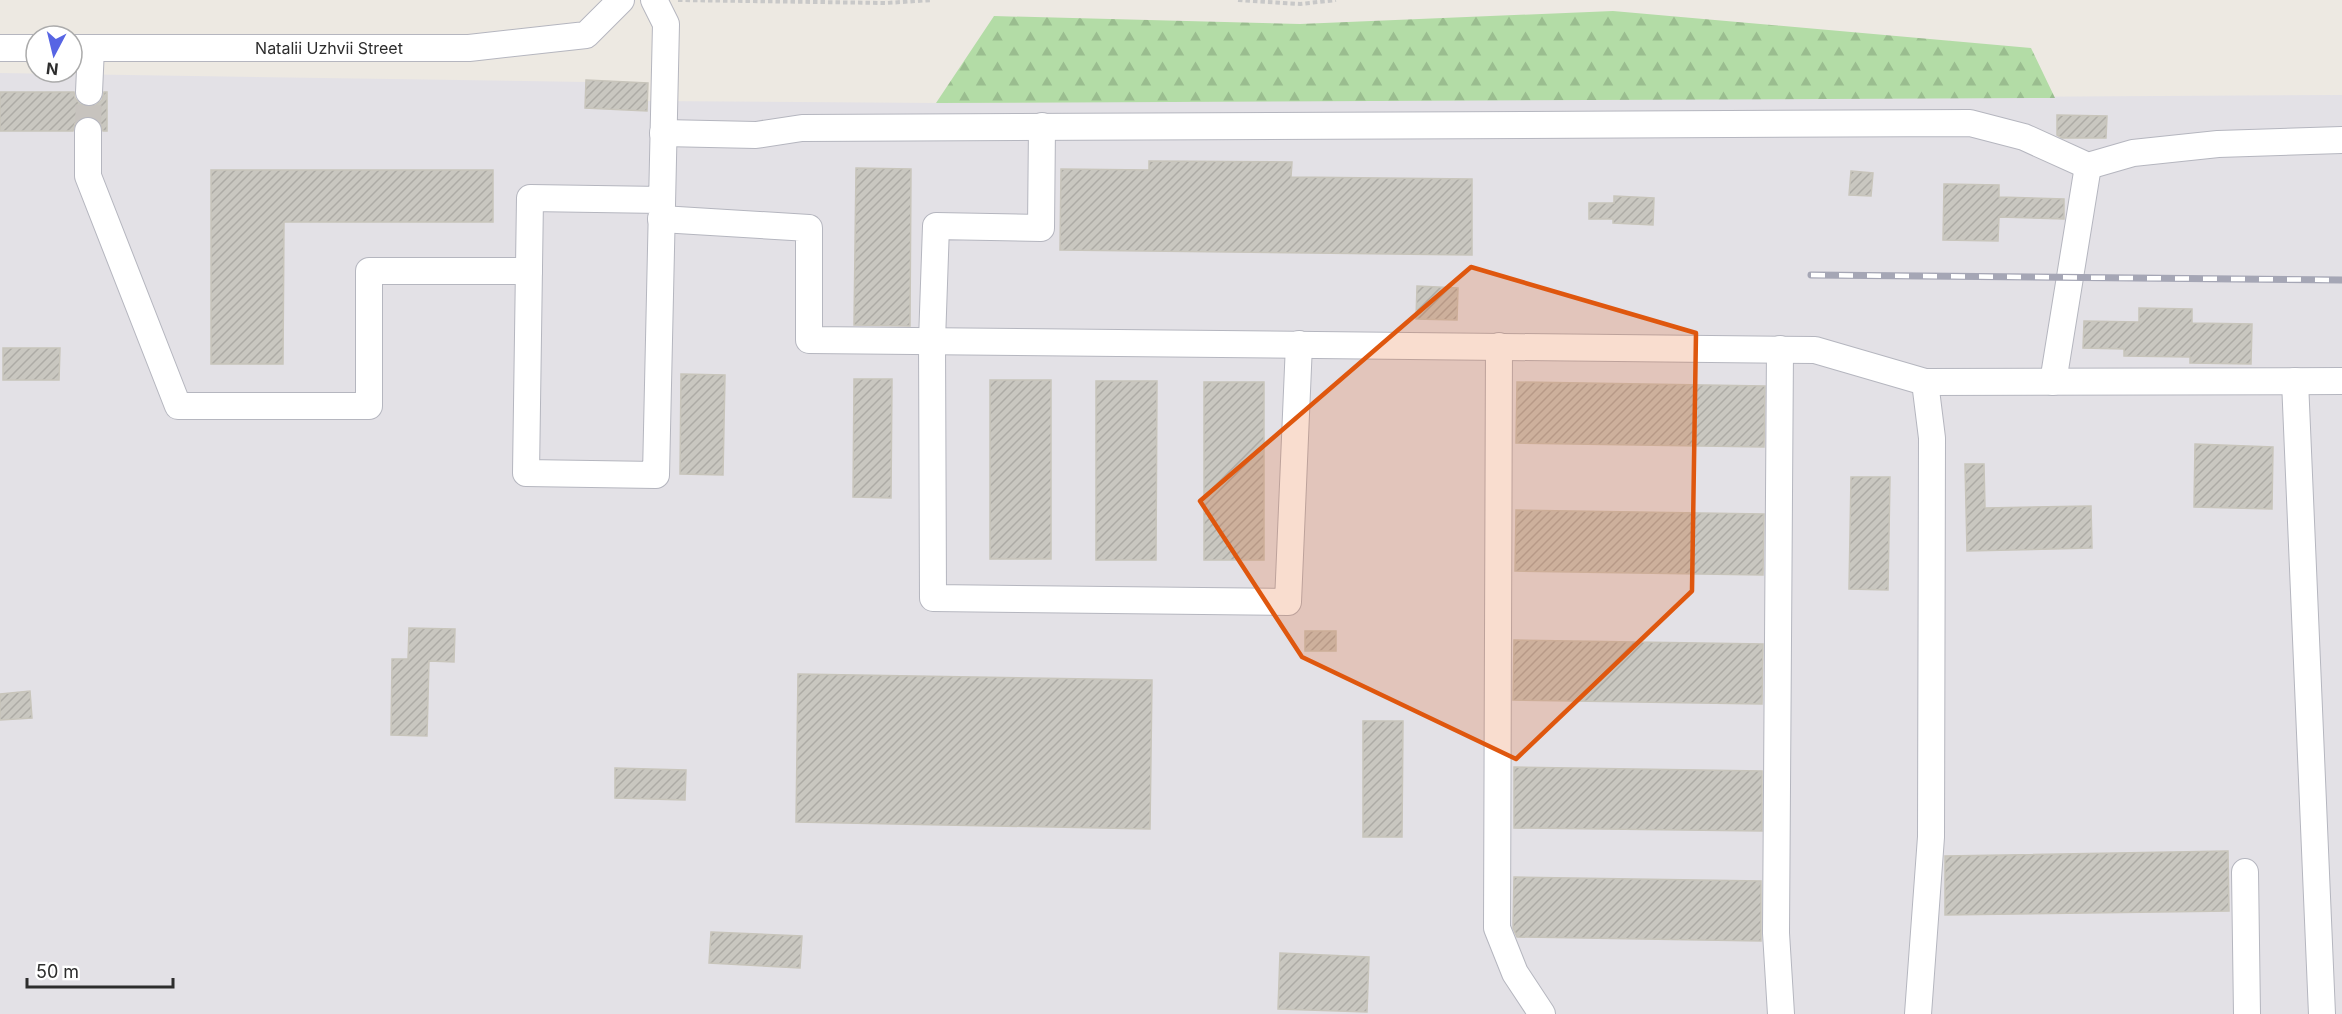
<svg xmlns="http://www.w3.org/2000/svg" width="2342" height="1014" font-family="Inter,sans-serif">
	<defs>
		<pattern id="forest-firs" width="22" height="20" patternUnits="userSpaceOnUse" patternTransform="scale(1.5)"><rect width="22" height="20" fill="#b3dca6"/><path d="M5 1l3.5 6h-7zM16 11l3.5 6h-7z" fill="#9abd8f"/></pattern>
		<pattern id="building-hatch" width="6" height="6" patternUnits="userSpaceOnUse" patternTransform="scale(1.5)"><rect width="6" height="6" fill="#c9c7c0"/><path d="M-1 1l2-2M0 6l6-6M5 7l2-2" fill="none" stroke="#adaba5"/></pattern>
	</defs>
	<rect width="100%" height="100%" fill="#ede9e2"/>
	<polygon fill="#e3e1e6" points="0,73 648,83 648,101 936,103 2342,95 2342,1014 0,1014"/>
	<polygon fill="url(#forest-firs)" points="1613,11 2031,48 2055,98 936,103 994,16 1300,24"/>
	<g fill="url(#building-hatch)" stroke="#c8c5bb" stroke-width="1.5">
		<polygon points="586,80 648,83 647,111 585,108"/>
		<polygon points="0,92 74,92 75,98 80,104 89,107 96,105 102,100 104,92 107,92 107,131 103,131 101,124 96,118 87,116 81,118 75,123 73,131 0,131"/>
		<polygon points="2057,115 2107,116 2106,138 2062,138 2057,135"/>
		<polygon points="1149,161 1292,162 1291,177 1472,179 1472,255 1060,250 1061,169 1149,170"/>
		<polygon points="856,168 911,169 910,326 854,325"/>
		<polygon points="211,170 493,170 493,222 284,222 283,364 211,364"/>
		<polygon points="1851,171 1873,173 1871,196 1849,195"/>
		<polygon points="1944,184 1999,185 1999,197 2064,199 2064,219 1999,217 1998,241 1943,240"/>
		<polygon points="1614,196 1654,198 1653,225 1613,223 1613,219 1589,219 1589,203 1614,203"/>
		<polygon points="1417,286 1458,288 1457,320 1416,319"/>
		<polygon points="2139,308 2192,309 2192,323 2252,324 2251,364 2190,363 2190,357 2124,356 2124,349 2083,348 2084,321 2139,322"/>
		<polygon points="3,348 60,348 59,380 3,380"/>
		<polygon points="681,374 725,375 723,475 680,474"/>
		<polygon points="854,379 892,379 891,498 853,497"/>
		<rect x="990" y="380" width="61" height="179"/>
		<polygon points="1096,381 1157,381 1156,560 1096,560"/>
		<rect x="1204" y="382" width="60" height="178"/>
		<polygon points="1517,382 1765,386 1764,447 1516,443"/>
		<polygon points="2195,444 2273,447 2272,509 2194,507"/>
		<polygon points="1965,464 1984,464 1985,508 2091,506 2092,548 1967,551"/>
		<polygon points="1851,477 1890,477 1888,590 1849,589"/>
		<polygon points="1516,510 1764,514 1763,575 1515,571"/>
		<polygon points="409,628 455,629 454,662 429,661 427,736 391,735 392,659 408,659"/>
		<rect x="1305" y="631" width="31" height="20"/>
		<polygon points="1514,640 1763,644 1762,704 1513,700"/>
		<polygon points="798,674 1152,680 1150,829 796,822"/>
		<polygon points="30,691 32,718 0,720 0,694"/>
		<polygon points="1363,721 1403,721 1402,837 1363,837"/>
		<polygon points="1514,767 1762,771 1762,831 1514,828"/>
		<polygon points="615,768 686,770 685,800 615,798"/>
		<polygon points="2228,851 2229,911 1945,915 1945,856"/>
		<polygon points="1514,877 1761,881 1761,941 1517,937 1513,928"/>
		<polygon points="711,932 802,936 800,968 709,963"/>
		<polygon points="1280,953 1369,957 1367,1012 1278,1009"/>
	</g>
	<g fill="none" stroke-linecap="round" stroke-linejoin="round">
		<polyline stroke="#c7c3be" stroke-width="26" stroke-dasharray="26 13" stroke-linecap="butt" points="88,131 89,92"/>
		<g stroke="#b5b6bf" stroke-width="28">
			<g id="minor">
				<polyline points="654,0 666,24 656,475 526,473 530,198 662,200"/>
				<polyline points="0,48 36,48"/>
				<polyline points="72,48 469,48 586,35 621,0"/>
				<polyline points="89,92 91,48"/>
				<polyline points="1042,126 1041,228 936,226 932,341 933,598 1288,602 1299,344"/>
				<polyline points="88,131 88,176 178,406 369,406 369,271 529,271"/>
				<polyline points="663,133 756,135 802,128 1970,123 2024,137 2088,166 2133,153 2218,144 2342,140"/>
				<polyline points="661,219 809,228 809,340 1815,350 1925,382 2342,381"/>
				<polyline points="1499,346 1497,928 1515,973 1542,1014"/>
				<polyline points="1780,349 1776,933 1781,1014"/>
				<polyline points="2295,381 2322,1014"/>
				<polyline points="2053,382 2088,166"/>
				<polyline points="2245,872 2247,1014"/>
				<polyline points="1918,1014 1931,837 1932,438 1925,382"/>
			</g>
		</g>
		<g stroke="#c8c8c8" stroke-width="4" stroke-dasharray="4.5 3" stroke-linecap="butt">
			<polyline points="678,0 886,3 932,0"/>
			<polyline points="1238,0 1300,4 1336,0"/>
		</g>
		<use href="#minor" stroke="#fff" stroke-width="26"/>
		<g stroke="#a5a6b5" stroke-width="7">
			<polyline id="rail" points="1811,275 2342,280"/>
		</g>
		<use href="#rail" stroke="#fff" stroke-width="4.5" stroke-dasharray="14" stroke-linecap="butt"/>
	</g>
	<path fill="#df570e" fill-opacity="0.2" stroke="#df570e" stroke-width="4.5" stroke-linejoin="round" d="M1471,267L1696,333L1692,591L1516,759L1302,657L1200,501Z"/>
	<g text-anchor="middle" stroke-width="6" stroke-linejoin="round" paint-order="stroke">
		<g font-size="16" fill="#2d2d2d" stroke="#fff">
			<text x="329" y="54">Natalii Uzhvii Street</text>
		</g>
	</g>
	<g transform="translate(54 54) rotate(187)"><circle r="28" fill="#ffffff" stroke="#ababab" stroke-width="1.5"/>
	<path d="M0-4.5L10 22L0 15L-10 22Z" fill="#5765e4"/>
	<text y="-9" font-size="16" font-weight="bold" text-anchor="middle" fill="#2d2d2d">N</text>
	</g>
	<path d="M27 978v9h146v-9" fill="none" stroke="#2d2d2d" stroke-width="3"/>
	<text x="36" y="978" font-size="18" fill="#2d2d2d" stroke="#ffffff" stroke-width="4.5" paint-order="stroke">50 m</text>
</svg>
